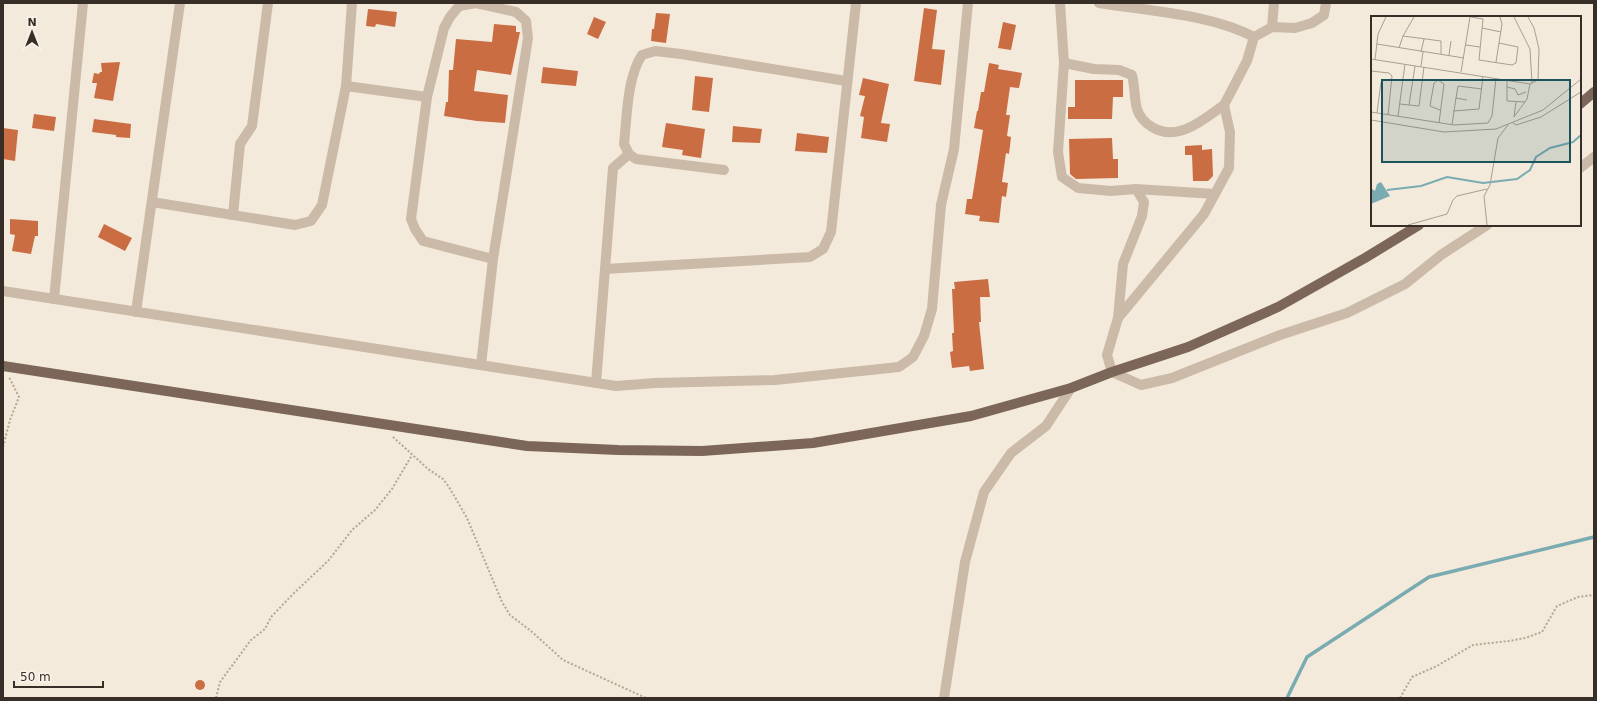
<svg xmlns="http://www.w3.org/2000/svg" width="1597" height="701" font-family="'DejaVu Sans',sans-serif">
	<rect width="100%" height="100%" fill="#f3eadc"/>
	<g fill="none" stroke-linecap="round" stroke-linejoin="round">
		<polyline stroke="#7aabb1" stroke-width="3.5" points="1287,698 1307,657 1429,577 1594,537"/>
	</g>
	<g fill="#ca6d43">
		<polygon points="924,8 937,10 932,49 945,50 941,85 914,81"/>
		<polygon points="368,9 397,12 395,27 376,24 375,27 366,26"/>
		<polygon points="656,13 670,14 666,43 651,41 652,29 654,29"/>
		<polygon points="594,17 606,22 598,39 587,34"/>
		<polygon points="1003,22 1016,25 1011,50 998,48"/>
		<polygon points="494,24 516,26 516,32 520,32 511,75 477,70 474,91 508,95 505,123 477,121 444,116 446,102 448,102 449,70 453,70 456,39 492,42"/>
		<polygon points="120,62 113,101 94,98 97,83 92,83 94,73 99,74 100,72 102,72 101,63"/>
		<polygon points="989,63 999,65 998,69 1022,73 1019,88 1010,87 1006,115 1010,115 1007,136 1011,137 1009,154 1006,153 1002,182 1008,183 1006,197 1002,196 999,223 979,221 980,216 965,214 967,199 972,199 983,130 974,128 977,111 978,111 981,92 984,92"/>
		<polygon points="543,67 578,71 576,86 541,83"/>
		<polygon points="695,76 713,78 709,112 692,110"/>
		<polygon points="863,78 889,84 881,123 890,124 887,142 861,138 864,117 860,116 865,96 859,95"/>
		<polygon points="1075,80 1123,80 1123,97 1113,97 1112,119 1068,119 1068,107 1075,107"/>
		<polygon points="34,114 56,117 54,131 32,128"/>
		<polygon points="94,119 131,124 130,138 116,137 116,135 92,132"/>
		<polygon points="666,123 705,129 701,158 682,155 683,150 662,147"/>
		<polygon points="733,126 762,129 760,143 732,142"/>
		<polygon points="3,128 18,130 15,161 3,159"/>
		<polygon points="797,133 829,137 827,153 795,151"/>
		<polygon points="1112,138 1113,159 1118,159 1118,178 1076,179 1070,174 1069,139"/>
		<polygon points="1202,145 1202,150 1212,149 1213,176 1208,181 1193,181 1192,155 1185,155 1185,146"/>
		<polygon points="10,219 38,221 38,236 35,236 31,254 12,251 15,235 10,234"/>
		<polygon points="104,224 132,238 125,251 98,237"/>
		<polygon points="988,279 990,297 980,297 981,322 979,322 984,369 970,371 969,366 952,368 950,352 953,351 952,333 954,333 952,289 955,289 954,282"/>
		<circle cx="200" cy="685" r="5"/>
	</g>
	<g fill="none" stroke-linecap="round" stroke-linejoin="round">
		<g stroke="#b8a492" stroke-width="2" stroke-dasharray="2 2" stroke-linecap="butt">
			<polyline points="393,437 428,469 443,479 449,487 467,518 502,602 510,615 531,631 563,660 646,698"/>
			<polyline points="3,447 10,420 19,397 9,377"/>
			<polyline points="216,698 220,682 251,640 265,629 271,617 293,594 328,561 352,530 375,510 392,489 412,455"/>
			<polyline points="1400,698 1412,677 1437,666 1473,645 1509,641 1525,638 1542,632 1557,606 1578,597 1594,595"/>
		</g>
		<g stroke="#ccbaa8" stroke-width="10">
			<polyline points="476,3 516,12 526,21 528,38 493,259 481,365"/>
			<polyline points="476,3 459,6 450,17 444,28 427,97 411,219 415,229 423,241 493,259"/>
			<polyline points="1060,3 1064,63 1058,152 1062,177 1078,188 1111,191 1136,189 1215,194"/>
			<path d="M1099,3C1148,11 1210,14 1254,37"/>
			<polyline points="1272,27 1274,3"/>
			<path d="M1064,63L1094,69L1119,70L1132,75C1135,86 1134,98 1137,109C1140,118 1145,123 1152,127C1178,143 1204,119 1224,105"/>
			<polyline points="346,86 427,97"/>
			<polyline points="1580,168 1594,157"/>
			<path d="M724,170L636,159L629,154L624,144C627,117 627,77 642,55L655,51L681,54L846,81"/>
			<polyline points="1136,189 1144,202 1142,216 1123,264 1118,318 1107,355 1112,372 1141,385 1172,378 1280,335 1347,313 1405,284 1441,255 1487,225"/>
			<polyline points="152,202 295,225 311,221 322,205 346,86 352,3"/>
			<polyline points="233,215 240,144 252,126 268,3"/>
			<polyline points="605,269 810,257 823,249 831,232 856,3"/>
			<polyline points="3,291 616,386 655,383 775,380 899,367 913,357 924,336 932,309 941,205 954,149 968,3"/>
			<polyline points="54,299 83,3"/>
			<polyline points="136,312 180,3"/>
			<polyline points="1118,318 1204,214 1229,168 1230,132 1224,105 1247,61 1254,37 1272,27 1295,28 1312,23 1324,15 1326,3"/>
			<polyline points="596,383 613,168 629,154"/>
			<polyline points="944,698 965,562 984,492 1011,453 1046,426 1071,388"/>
		</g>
		<g stroke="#7b6659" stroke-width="10">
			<polyline points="1580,104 1594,92"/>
			<polyline points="3,366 527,446 618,450 702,451 813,443 971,416 1071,388 1112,372 1188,347 1278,307 1365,258 1419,225"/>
		</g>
	</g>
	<g transform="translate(1371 16)">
		<rect width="210" height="210" fill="#f3eadc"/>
		<path d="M10,166L19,180L0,188V172L4,175L6,168Z" fill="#7aabb1"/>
		<path fill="none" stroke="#7aabb1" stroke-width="2" d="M16,174L50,170L76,161L112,167L146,163L159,154L165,141L179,132L202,126L210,119"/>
		<path fill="none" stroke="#a89f94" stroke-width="1" d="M100,1L112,3L108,44L141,49L145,47L147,31L128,27L131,8L129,1M143,1L159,33L161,67M111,12L130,16M32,20L43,1M6,28L93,42M95,29L109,31M28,32L32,20L70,25V38M50,36L53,23M78,39L80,25M0,43L159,68M4,44L7,18L15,1M125,46L128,27M50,50L52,36M0,55L18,57L21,60L17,99M90,56L99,1M136,63V85L154,86M136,71L144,73L147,79L155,76M96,84L85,82L87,70L111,73M29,88L48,90L53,51M38,89L44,50M82,95L108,93L112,60M0,96L83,109L117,107L121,100L125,62M6,97L10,66M27,100L34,48M143,101L156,83L159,68L167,64L168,33L163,12L157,1M143,101L145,86M0,104L73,116L125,113L172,94L210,63M68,107L73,68L67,64L63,67L59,90L69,94M142,107L145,109L170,101L210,76M81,109L85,82M37,209L76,198L82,184L86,180L116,173M116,209L113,180L119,169L127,122L137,109"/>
		<path fill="#1c535b" fill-opacity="0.15" stroke="#1c535b" stroke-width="2" d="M11,64H199V146H11Z"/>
		<rect width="210" height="210" fill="none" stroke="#382e28" stroke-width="2"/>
	</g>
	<rect width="1597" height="701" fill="none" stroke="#382e28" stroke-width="8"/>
	<g transform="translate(32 32)" stroke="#faf3e9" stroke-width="3" paint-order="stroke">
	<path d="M0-3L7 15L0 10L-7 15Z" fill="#382e28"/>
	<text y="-6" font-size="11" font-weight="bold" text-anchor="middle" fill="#382e28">N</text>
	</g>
	<path d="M14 681v6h89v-6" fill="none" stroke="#382e28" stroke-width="2"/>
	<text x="20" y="681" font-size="12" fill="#382e28" stroke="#faf3e9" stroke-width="3" paint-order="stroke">50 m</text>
</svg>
